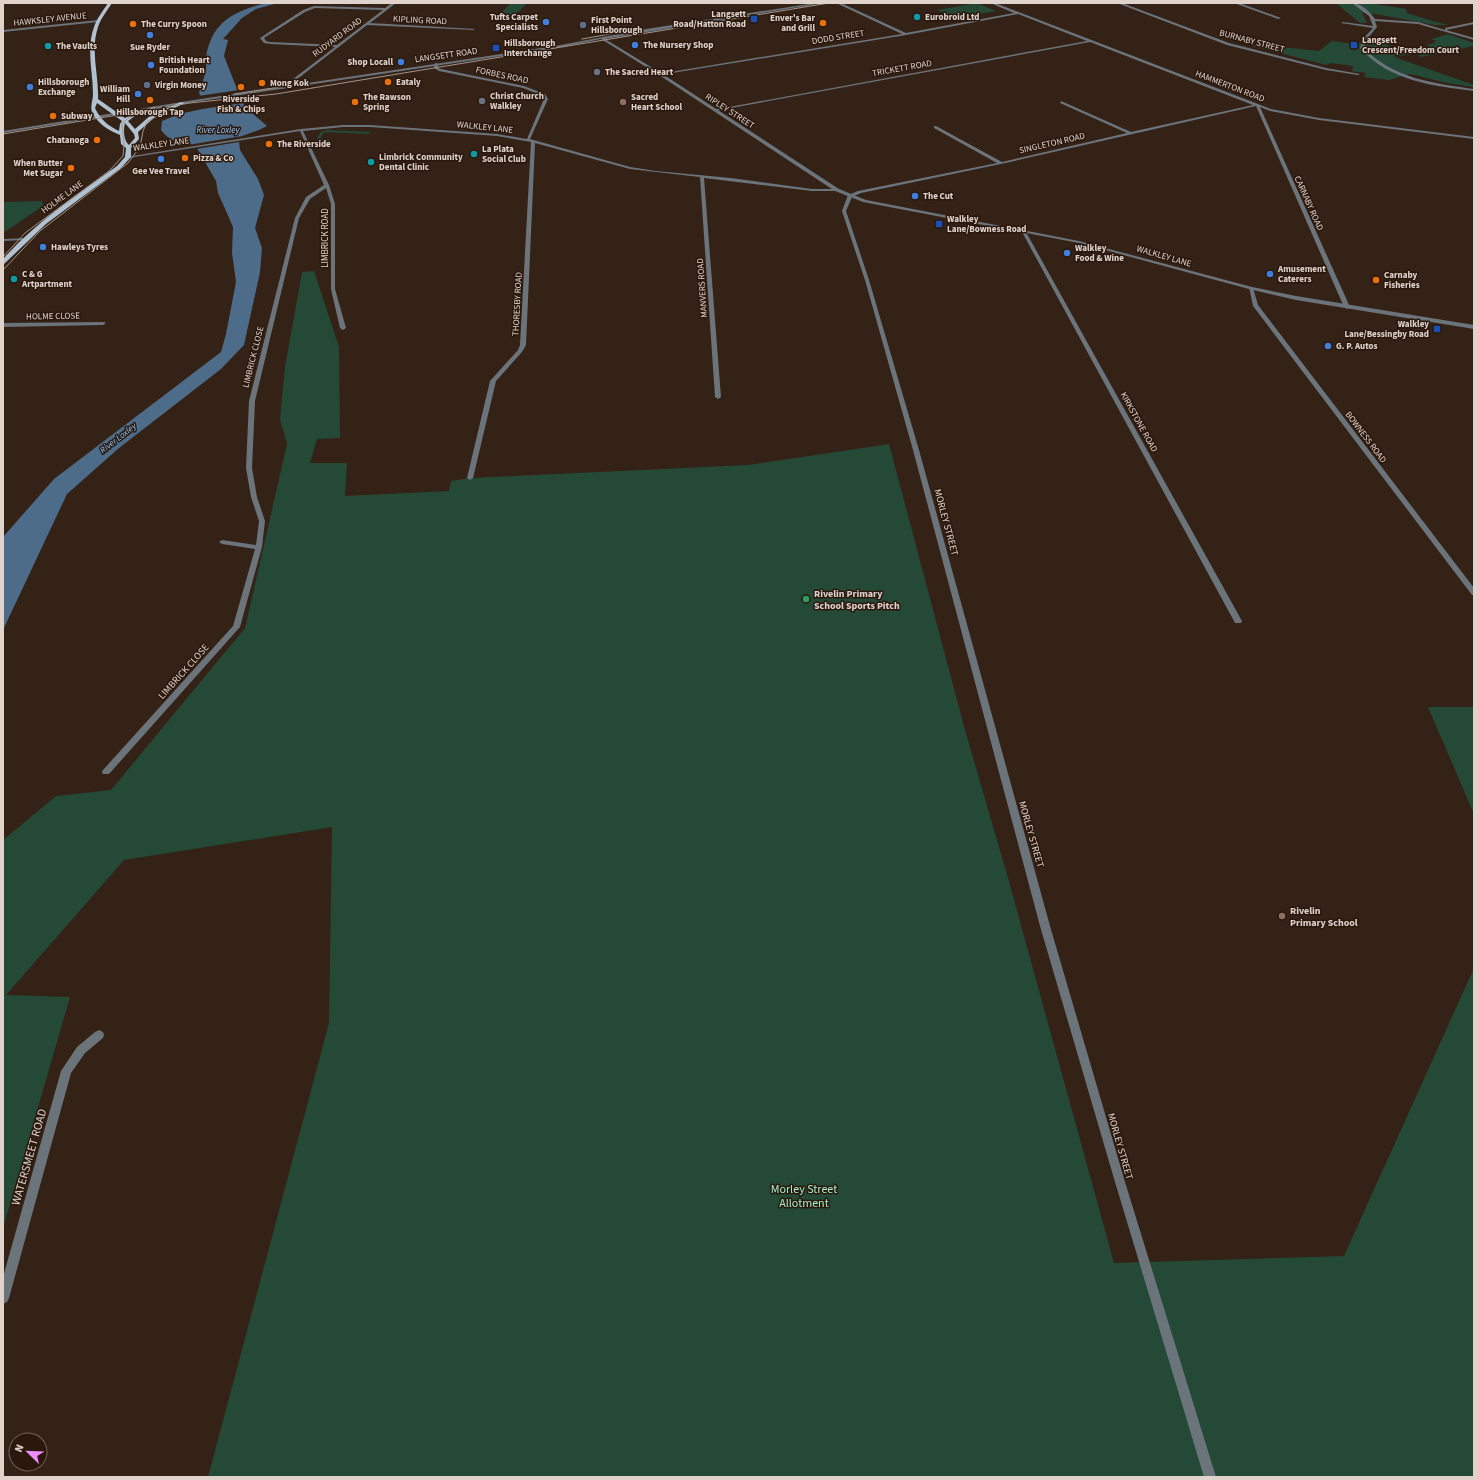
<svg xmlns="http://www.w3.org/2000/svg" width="1477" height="1480" font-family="'Source Sans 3',sans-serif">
	<rect width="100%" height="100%" fill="#342216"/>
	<g fill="#244937">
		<polygon points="511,3 527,3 514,16 510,18 511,19 493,21"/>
		<polygon points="977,3 996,11 956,18 937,10"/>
		<polygon points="1336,3 1369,3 1406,9 1407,13 1436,22 1449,25 1435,25 1375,14 1362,13 1367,23 1360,23"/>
		<polygon points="1448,34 1474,43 1474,46 1421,57 1417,55 1433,52 1424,49 1431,47 1426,45 1436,43 1433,42 1437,41 1431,39"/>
		<polygon points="1374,40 1412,54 1394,57 1474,85 1474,87 1447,83 1410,74 1389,80 1364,77 1366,73 1352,71 1353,66 1331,63 1326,65 1253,46 1259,42 1272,46 1319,51 1332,41 1354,44"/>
		<polygon points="327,130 371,132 368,134 324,132 320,139 330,140 330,144 320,146 317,138 321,132"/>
		<polygon points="42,201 43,206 3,233 3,202"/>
		<polygon points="314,271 339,347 340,438 317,439 310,463 347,463 345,496 449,491 451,481 470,478 748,465 889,444 965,730 1008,878 1114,1263 1344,1256 1474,968 1474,1477 208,1477 329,1023 332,827 124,860 6,995 70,997 3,1228 3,840 56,796 111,790 245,628 287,444 280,419 285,367 302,272"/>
		<polygon points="1428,707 1474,707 1474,814"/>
	</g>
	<path fill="#4c6c8a" d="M265,3H278L256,9L242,18L223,39L228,40L224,56L235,84L240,93L243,103L245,107L267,126L259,130L242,136L239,142L240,150L258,179L264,195L255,228L262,248L260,272L244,345L221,369L119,448L67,494L3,630V537L54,479L221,352L226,334L236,282L232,253L233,227L218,193L216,181L198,150L197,144C183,145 170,142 161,130L162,121L179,114L207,108L199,93C201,85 205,77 206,69C207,65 205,61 206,57C212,21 234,12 265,3Z"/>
	<g fill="#342216">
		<polygon points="239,90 243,103 202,109 200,107 204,107 198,96"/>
		<polygon points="242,136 239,142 196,149 194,144"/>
	</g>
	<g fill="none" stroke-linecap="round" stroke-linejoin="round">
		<g fill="#6b747b" fill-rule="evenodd">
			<path d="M392,3H396L370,23L475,29L473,30L367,25L296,80V86L294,87L292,86L293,79L335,47L270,44L264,43L260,38L303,10L314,6L385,8ZM315,8L383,10L337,45L270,42L266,41L264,38L305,12Z"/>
			<polygon points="836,3 841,3 906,33 1014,13 990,3 995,3 1271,109 1319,118 1474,137 1474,139 1319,120 1270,111 1260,107 1350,307 1347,309 1344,307 1256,106 1001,164 861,193 852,197 846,211 869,280 919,450 1050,926 1125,1182 1216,1477 1204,1477 1115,1182 1040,926 913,450 865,280 842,211 848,195 858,191 997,163 934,128 934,126 936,126 1002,162 1127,133 1060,103 1061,101 1131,132 1253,105 1090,42 715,111 713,110 1087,41 1018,14 906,35 660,75 658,74 902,34"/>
			<polygon points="1117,3 1122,3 1229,43 1326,68 1360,74 1358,75 1326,70 1227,45"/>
			<polygon points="1234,3 1239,3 1281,18 1278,19"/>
			<path d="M1352,3C1361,3 1370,12 1375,19L1418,22L1445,30V28L1474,22V24L1446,30L1474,38V40L1418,24L1375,21L1377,27L1367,39L1364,48C1394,79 1433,83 1474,89V91C1433,86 1389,81 1360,48L1363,39L1373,28L1341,23L1343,22L1373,26L1369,16Z"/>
			<polygon points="99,20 98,22 3,32 3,30"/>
			<polygon points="436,63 438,64 438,68 441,69 524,86 545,94 548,99 530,139 630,167 656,171 731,178 812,189 837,189 839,190 837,191 812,191 704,178 721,397 718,399 715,397 700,177 630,169 535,143 526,345 522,352 496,381 473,478 470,480 467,478 490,381 518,350 520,345 531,142 497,136 370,127 343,127 303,131 329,185 335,204 335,289 346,328 343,330 340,328 331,289 331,204 326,188 310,199 299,218 255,401 252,468 257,497 265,521 262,547 240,627 109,774 103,774 102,772 103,770 233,626 255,549 222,544 219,542 222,540 256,545 259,521 251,497 246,468 249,401 295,218 306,197 324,185 300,131 128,158 126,157 301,129 343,125 370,125 497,134 527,139 544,99 543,96 523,88 439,71 434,68 434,64"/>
			<polygon points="1022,231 1026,232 1242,621 1241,623 1235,623 1234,621 1022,232"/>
			<polygon points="26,238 26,239 24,240 3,241 3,239"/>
			<polygon points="1249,287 1253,288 1258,305 1474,588 1474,595 1472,595 1253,306"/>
			<polygon points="105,322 105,324 103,325 3,327 3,323"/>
			<polygon points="99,1030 103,1032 104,1035 103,1038 85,1053 71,1073 9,1298 7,1302 3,1304 3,1277 61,1071 77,1047 95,1032"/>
		</g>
		<polygon fill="#6b747b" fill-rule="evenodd" points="815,3 823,3 605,39 661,73 839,189 866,200 1079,241 1252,287 1296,296 1474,325 1474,329 1296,300 1249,289 1079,243 863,202 835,191 659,75 601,39 561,47 194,102 3,133 3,131 194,100 561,45 640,30"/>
		<path fill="#b0c2d1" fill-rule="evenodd" d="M108,3H112C107,11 101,18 98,27C90,51 99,75 98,99L125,118L137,112L155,107V109L135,116L128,121L135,129L151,115L181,102L185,103L155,117L138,132L139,139L131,148V157L121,168L46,224L3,265V259C36,222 77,195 117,166L125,157L126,148L121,144L120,135C108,130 98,124 92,112C90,106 93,100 93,94C93,72 86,49 94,27C97,18 103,11 108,3ZM97,103L122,121L120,124L119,131C108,126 100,119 95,108ZM125,123L134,134L135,138L129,145C124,141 123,130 125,123Z"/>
		<g stroke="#a3948b" stroke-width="1">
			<polyline points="582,39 621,32"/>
			<polyline points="234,94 305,83"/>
			<polyline points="3,134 190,103 276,94 829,3"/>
			<polyline points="3,257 25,233 109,171 123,156 124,144 122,124 127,119 137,114"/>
			<polyline points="3,270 40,231 128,163 140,147 143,131 147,122 167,110"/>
		</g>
	</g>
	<g fill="#0f9aa8" stroke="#2a180d" stroke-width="1.5">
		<circle cx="917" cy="17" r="4"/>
		<circle cx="48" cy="46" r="4"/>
		<circle cx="474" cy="154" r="4"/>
		<circle cx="371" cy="162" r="4"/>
		<circle cx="14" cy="279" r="4"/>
	</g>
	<g fill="#1a4fb4" stroke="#2a180d" stroke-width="1.5">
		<rect x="750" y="15" width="8" height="8" rx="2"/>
		<rect x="1350" y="41" width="8" height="8" rx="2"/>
		<rect x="492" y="44" width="8" height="8" rx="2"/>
		<rect x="935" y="220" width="8" height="8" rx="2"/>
		<rect x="1433" y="325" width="8" height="8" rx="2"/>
	</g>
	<g fill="#3f7fe0" stroke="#2a180d" stroke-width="1.5">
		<circle cx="546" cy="22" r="4"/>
		<circle cx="150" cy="35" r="4"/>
		<circle cx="635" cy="45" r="4"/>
		<circle cx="401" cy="62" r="4"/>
		<circle cx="151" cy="65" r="4"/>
		<circle cx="30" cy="87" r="4"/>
		<circle cx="138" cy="94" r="4"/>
		<circle cx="161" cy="159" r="4"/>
		<circle cx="915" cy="196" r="4"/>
		<circle cx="43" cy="247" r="4"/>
		<circle cx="1067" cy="253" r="4"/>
		<circle cx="1270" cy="274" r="4"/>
		<circle cx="1328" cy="346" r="4"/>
	</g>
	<g fill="#e8710a" stroke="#2a180d" stroke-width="1.5">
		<circle cx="823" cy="23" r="4"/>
		<circle cx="133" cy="24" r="4"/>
		<circle cx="388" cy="82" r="4"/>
		<circle cx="262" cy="83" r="4"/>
		<circle cx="241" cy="87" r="4"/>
		<circle cx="150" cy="100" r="4"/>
		<circle cx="355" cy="102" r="4"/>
		<circle cx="53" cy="116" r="4"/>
		<circle cx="97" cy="140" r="4"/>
		<circle cx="269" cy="144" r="4"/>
		<circle cx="185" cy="158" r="4"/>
		<circle cx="71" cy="168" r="4"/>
		<circle cx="1376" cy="280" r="4"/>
	</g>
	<g fill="#5c6f8a" stroke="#2a180d" stroke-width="1.5">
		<circle cx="583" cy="25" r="4"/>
		<circle cx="147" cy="85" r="4"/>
	</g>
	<g fill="#6b7280" stroke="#2a180d" stroke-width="1.5">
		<circle cx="597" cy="72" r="4"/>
		<circle cx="482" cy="101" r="4"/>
	</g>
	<g fill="#8d6e63" stroke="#2a180d" stroke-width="1.5">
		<circle cx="623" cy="102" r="4"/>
		<circle cx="1282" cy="916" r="4"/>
	</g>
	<circle fill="#2e9e5b" stroke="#2a180d" stroke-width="1.5" cx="806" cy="599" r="4"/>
	<g text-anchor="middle" stroke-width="3" stroke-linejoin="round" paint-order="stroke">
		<g font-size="9" font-weight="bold" fill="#e0d3cc" stroke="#2a180d" text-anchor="start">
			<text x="746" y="17" text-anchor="end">Langsett<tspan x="746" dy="10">Road/Hatton Road</tspan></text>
			<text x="538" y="20" text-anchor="end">Tufts Carpet<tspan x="538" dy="10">Specialists</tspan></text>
			<text x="925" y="20">Eurobroid Ltd</text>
			<text x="815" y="21" text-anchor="end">Enver's Bar<tspan x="815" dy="10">and Grill</tspan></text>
			<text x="591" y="23">First Point<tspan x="591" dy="10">Hillsborough</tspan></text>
			<text x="141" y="27">The Curry Spoon</text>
			<text x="1362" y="43">Langsett<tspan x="1362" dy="10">Crescent/Freedom Court</tspan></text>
			<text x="504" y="46">Hillsborough<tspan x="504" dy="10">Interchange</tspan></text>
			<text x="643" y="48">The Nursery Shop</text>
			<text x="56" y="49">The Vaults</text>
			<text x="150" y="50" text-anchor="middle">Sue Ryder</text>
			<text x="159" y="63">British Heart<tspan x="159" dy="10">Foundation</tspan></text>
			<text x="393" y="65" text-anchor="end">Shop Locall</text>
			<text x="605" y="75">The Sacred Heart</text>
			<text x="38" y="85">Hillsborough<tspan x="38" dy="10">Exchange</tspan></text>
			<text x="396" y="85">Eataly</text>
			<text x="270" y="86">Mong Kok</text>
			<text x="155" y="88">Virgin Money</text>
			<text x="130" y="92" text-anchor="end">William<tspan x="130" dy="10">Hill</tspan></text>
			<text x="490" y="99">Christ Church<tspan x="490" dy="10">Walkley</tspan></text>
			<text x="363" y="100">The Rawson<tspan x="363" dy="10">Spring</tspan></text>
			<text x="631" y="100">Sacred<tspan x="631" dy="10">Heart School</tspan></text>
			<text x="241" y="102" text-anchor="middle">Riverside<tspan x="241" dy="10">Fish &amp; Chips</tspan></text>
			<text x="150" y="115" text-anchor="middle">Hillsborough Tap</text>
			<text x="61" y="119">Subway</text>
			<text x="89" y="143" text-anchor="end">Chatanoga</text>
			<text x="277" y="147">The Riverside</text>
			<text x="482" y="152">La Plata<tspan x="482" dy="10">Social Club</tspan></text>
			<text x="379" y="160">Limbrick Community<tspan x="379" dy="10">Dental Clinic</tspan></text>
			<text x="193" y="161">Pizza &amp; Co</text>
			<text x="63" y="166" text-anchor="end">When Butter<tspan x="63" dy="10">Met Sugar</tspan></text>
			<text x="161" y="174" text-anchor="middle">Gee Vee Travel</text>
			<text x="923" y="199">The Cut</text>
			<text x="947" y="222">Walkley<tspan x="947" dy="10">Lane/Bowness Road</tspan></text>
			<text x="51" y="250">Hawleys Tyres</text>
			<text x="1075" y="251">Walkley<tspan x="1075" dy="10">Food &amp; Wine</tspan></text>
			<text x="1278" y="272">Amusement<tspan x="1278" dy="10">Caterers</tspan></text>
			<text x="22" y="277">C &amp; G<tspan x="22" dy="10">Artpartment</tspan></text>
			<text x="1384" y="278">Carnaby<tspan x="1384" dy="10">Fisheries</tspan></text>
			<text x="1429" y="327" text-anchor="end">Walkley<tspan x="1429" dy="10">Lane/Bessingby Road</tspan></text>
			<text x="1336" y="349">G. P. Autos</text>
		</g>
		<g font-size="9" fill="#e0d3cc" stroke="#2a180d">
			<text transform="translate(50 19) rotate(-6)" y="3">HAWKSLEY AVENUE</text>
			<text transform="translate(420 20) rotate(3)" y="3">KIPLING ROAD</text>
			<text transform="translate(337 37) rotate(-37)" y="3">RUDYARD ROAD</text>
			<text transform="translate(838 37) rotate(-9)" y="3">DODD STREET</text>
			<text transform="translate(1252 41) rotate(15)" y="3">BURNABY STREET</text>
			<text transform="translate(446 55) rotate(-8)" y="3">LANGSETT ROAD</text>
			<text transform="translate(902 68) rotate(-10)" y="3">TRICKETT ROAD</text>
			<text transform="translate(502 75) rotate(12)" y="3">FORBES ROAD</text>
			<text transform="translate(1230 86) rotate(21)" y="3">HAMMERTON ROAD</text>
			<text transform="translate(730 111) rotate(33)" y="3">RIPLEY STREET</text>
			<text transform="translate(485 127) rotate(6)" y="3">WALKLEY LANE</text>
			<text transform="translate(1052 143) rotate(-13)" y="3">SINGLETON ROAD</text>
			<text transform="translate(161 144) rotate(-8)" y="3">WALKLEY LANE</text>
			<text transform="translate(62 197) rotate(-36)" y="3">HOLME LANE</text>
			<text transform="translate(1309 203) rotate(66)" y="3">CARNABY ROAD</text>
			<text transform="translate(325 238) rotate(-90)" y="3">LIMBRICK ROAD</text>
			<text transform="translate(1164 256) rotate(16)" y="3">WALKLEY LANE</text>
			<text transform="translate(702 288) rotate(-94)" y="3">MANVERS ROAD</text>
			<text transform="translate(517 304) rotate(-87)" y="3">THORESBY ROAD</text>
			<text transform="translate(53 316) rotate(-1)" y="3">HOLME CLOSE</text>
			<text transform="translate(253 357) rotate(-76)" y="3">LIMBRICK CLOSE</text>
			<text transform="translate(1139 422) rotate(61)" y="3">KIRKSTONE ROAD</text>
			<text transform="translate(1366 437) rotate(53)" y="3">BOWNESS ROAD</text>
		</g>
		<g font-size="9" font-style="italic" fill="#93c9fb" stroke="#2a180d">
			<text x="218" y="133">River Loxley</text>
			<text transform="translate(118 438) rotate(-38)" y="3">River Loxley</text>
		</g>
		<g font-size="10" fill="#e0d3cc" stroke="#2a180d">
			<text transform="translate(947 522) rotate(75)" y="4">MORLEY STREET</text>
			<text transform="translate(183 671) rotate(-48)" y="4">LIMBRICK CLOSE</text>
			<text transform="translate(1032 834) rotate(74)" y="4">MORLEY STREET</text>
			<text transform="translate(1121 1146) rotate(74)" y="4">MORLEY STREET</text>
		</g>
		<g font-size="10" font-weight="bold" fill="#e0d3cc" stroke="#2a180d" text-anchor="start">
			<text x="814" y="597">Rivelin Primary<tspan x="814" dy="12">School Sports Pitch</tspan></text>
			<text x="1290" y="914">Rivelin<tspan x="1290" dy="12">Primary School</tspan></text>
		</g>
		<g font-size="12" fill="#e0d3cc" stroke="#2a180d">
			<text transform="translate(29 1157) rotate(-74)" y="4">WATERSMEET ROAD</text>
		</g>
		<g font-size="12" fill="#a5efc9" stroke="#2a180d">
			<text x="804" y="1193">Morley Street<tspan x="804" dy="14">Allotment</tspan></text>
		</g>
	</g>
	<rect width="1477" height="1480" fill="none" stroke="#e0d3cc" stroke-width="8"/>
	<g transform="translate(28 1452) rotate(293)"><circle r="19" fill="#2a180d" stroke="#736359"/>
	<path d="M0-3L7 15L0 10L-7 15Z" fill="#ee8cf9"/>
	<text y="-6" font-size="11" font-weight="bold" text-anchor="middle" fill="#e0d3cc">N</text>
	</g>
</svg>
